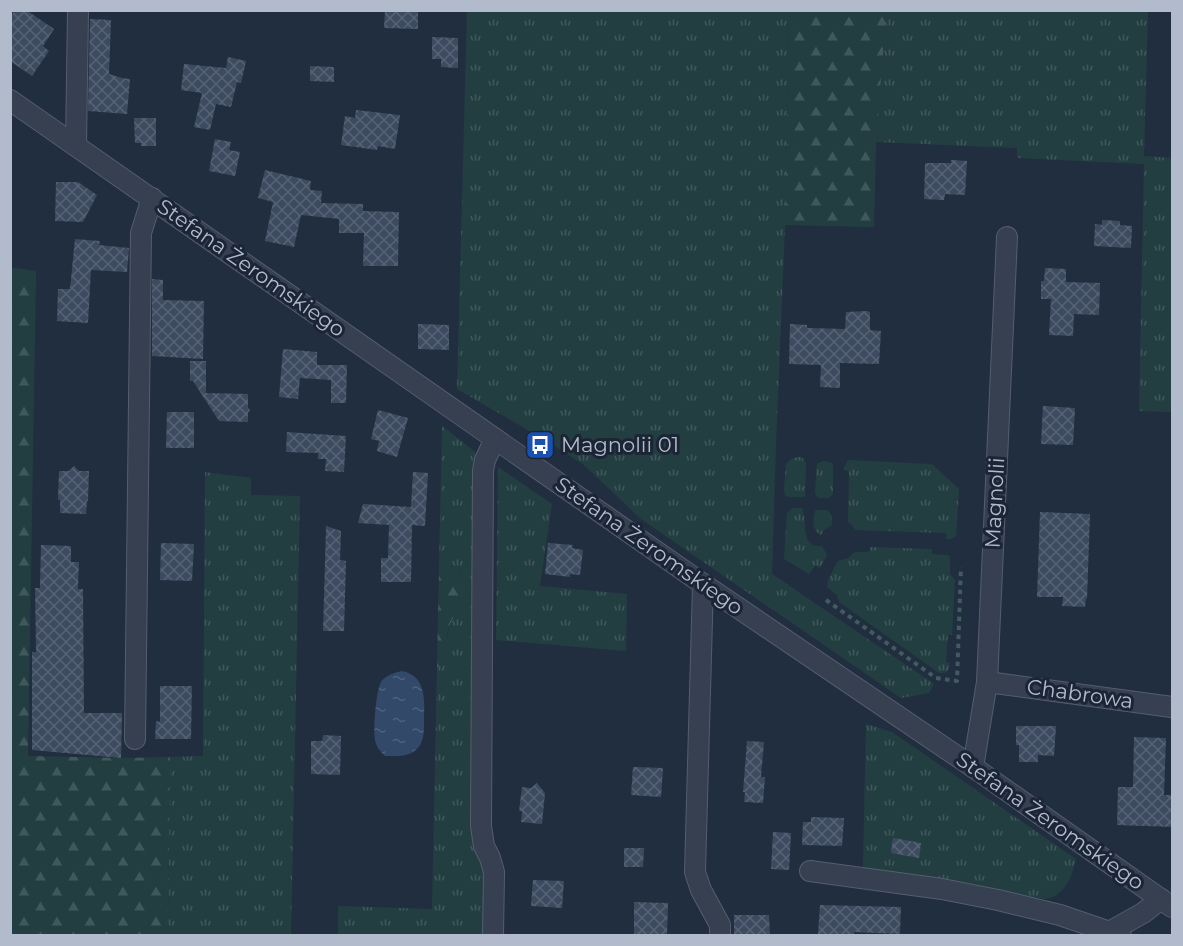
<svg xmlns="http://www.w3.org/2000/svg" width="1183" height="946" font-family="Montserrat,sans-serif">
	<defs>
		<pattern id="grass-tufts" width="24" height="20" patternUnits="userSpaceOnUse" patternTransform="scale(1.5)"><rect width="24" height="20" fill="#233e41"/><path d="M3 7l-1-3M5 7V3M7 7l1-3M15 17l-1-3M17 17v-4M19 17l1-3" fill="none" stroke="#41585b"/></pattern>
		<pattern id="forest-firs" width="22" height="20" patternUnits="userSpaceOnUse" patternTransform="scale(1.5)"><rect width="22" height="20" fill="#233e41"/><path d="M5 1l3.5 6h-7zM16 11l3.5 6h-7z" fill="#41585b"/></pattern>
		<pattern id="water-ripples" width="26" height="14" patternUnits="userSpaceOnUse" patternTransform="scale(1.5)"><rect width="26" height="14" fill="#334969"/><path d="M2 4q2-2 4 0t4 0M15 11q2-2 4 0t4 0" fill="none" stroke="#4e617d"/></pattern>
		<pattern id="building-cross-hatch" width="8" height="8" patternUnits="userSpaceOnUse" patternTransform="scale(1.5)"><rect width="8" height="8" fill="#3d4b60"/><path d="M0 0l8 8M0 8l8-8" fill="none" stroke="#576375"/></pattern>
	</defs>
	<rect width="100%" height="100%" fill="#212e40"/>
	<g fill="url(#grass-tufts)">
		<polygon points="467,11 789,11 785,225 776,443 772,574 934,684 929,693 901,698 641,519 584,465 547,441 457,389"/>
		<polygon points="885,11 1148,11 1144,156 1172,158 1172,412 1139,411 1144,164 1017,158 1017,148 876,142 886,15"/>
		<polygon points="442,426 475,452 473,837 485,866 484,935 338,936 338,906 432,909 437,668 441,665 445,654 449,627 459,607 460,571 452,566 439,566"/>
		<polygon points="798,457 802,457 806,463 805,497 788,497 785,495 784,489 786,464 791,459"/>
		<polygon points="848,460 929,464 933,465 958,488 959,491 956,536 951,539 946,539 946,533 855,530 852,525 848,522 849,471 843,470"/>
		<polygon points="823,461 830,462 833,464 833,494 829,498 819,498 816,496 815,492 817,464"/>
		<polygon points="498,467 552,504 540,586 627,594 626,651 496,640"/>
		<polygon points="205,472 251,478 251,495 300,496 291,935 168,936 170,757 203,756"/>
		<path d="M793,508H802C808,520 799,549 822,546L827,555L820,568L815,565L810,573L809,574L784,559L787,513Z"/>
		<path d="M815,510H827L831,514L832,525L824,530L821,535C811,530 813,519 815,510Z"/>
		<polygon points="870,547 932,549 932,554 948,555 950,557 950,574 955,580 952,635 948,635 946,662 950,663 948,671 945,673 939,673 839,602 837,595 827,587 828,580 838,561 848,558 855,552 869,552"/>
		<path d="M866,724L892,732L1076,859C1072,876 1065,896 1045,899L863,867Z"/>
	</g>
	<g fill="url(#forest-firs)">
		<polygon points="789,11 885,11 886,15 876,142 874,227 785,225"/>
		<polygon points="10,267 36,271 28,756 121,758 170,757 168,935 11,935"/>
		<path d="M439,566C443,566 449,565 453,567C468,573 463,596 458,608C456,615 450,622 448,629C446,641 448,661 437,668Z"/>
	</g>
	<path fill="url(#water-ripples)" d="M402,671C425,675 425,699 424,718C424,730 425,745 413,752C405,757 394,756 385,756C380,751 376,746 375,740C373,729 376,691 381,682C386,675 394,673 402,671Z"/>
	<g fill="url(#building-cross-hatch)">
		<polygon points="15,10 26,10 54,29 43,46 49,51 32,76 10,61 10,17"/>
		<polygon points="385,10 418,10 418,29 384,28"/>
		<polygon points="90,19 111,20 109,74 122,78 130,79 127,114 88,111"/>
		<polygon points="432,37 458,38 458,68 441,67 441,59 432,59"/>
		<polygon points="228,57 246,61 241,83 237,82 231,107 216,104 210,130 194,127 202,93 181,90 184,64 226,68"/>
		<polygon points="310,66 334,67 334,82 310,81"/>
		<polygon points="356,110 400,115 395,149 378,146 377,150 341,145 345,116 355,118"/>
		<polygon points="134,118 156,118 156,146 141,146 141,143 135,143"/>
		<polygon points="215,139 231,142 229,150 240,152 235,176 209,171"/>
		<polygon points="951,160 967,161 965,195 945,194 944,200 924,199 925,163 951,163"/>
		<polygon points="265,170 311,181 310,190 322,191 321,203 363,204 363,211 399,212 398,266 363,266 364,233 339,233 339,219 301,215 294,247 265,241 273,202 258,198"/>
		<polygon points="56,182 78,182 97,195 83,222 55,221"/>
		<polygon points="1102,220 1120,221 1120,225 1132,226 1131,248 1094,246 1095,224 1102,225"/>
		<polygon points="75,239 100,241 99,245 129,248 127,272 91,270 88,323 57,321 58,289 70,289"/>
		<polygon points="1045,268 1066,269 1066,282 1100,283 1099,315 1074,314 1073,336 1049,335 1051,299 1041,299 1041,281 1044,281"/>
		<polygon points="152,279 163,280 163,300 204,301 203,359 152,356"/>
		<polygon points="867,311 870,312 870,330 881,331 879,364 840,363 840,388 820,387 821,365 789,364 790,324 807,325 807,328 845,329 846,312"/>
		<polygon points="418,324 449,325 449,350 418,349"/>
		<polygon points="283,349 317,352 317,365 347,365 346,403 331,403 331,380 300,378 298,399 279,397"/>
		<polygon points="190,361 206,361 206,393 248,394 248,407 250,410 248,413 248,422 219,421 193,381 190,381"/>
		<polygon points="1043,406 1075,408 1073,445 1041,444"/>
		<polygon points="378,410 408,418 397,457 377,451 379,441 371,439"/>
		<polygon points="167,412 194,412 194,448 166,448"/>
		<polygon points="287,432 346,436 344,472 325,471 326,459 318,459 318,453 286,452"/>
		<polygon points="74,466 79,471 89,471 88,501 87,501 86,514 60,513 60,500 58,500 59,471 69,471"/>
		<polygon points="413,472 428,473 425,526 412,525 411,582 381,582 381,558 388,558 389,525 358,523 363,504 411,507"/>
		<polygon points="1040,512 1090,514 1087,599 1086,598 1085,607 1062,606 1063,597 1037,597"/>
		<polygon points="326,526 341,531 340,560 346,561 344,631 323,631"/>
		<polygon points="161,543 194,544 192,581 160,580"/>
		<polygon points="548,543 573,545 572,548 583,550 580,575 570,574 570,577 545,574"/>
		<polygon points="41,545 71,546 71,562 79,562 78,589 83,589 84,713 122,713 121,758 32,750 32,652 36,652 35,588 40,588"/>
		<polygon points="160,686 192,686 191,739 155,739 156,721 160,722"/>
		<polygon points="1016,726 1056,726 1054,756 1038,755 1038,762 1019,762 1019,745 1016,745"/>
		<polygon points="323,735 341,736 340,775 311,774 311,741 322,741"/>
		<polygon points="1134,737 1166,738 1164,795 1173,795 1173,827 1117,825 1118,787 1133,787"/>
		<polygon points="747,741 764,742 761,777 765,777 763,803 744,802 745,792 743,792"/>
		<polygon points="633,767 663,768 661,797 631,795"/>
		<polygon points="537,783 545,793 542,824 521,822 522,811 519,811 522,787 531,788"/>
		<polygon points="811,817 844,818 842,846 802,845 803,822 811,822"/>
		<polygon points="773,832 791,833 789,870 771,869"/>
		<polygon points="893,838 921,843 919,858 891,853"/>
		<polygon points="624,848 644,848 643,867 624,867"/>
		<polygon points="533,880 564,881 562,908 531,906"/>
		<polygon points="634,902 668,903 667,934 634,936"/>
		<polygon points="820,905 901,907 900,934 854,932 854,936 818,934"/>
		<polygon points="734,915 769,915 770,936 734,936"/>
	</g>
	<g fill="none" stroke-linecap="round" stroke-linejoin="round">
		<g stroke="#545e6e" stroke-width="22">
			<g id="minor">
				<polyline points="10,100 703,584 973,767 1172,907"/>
				<polyline points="76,145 78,10"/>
				<polyline points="703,584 695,872 701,890 720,925 720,936"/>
				<polyline points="987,682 1172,707"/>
				<polyline points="135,739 141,233 152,198"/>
				<polyline points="973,767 987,682 1007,237"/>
				<polyline points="810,871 942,889 998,900 1060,915 1121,936"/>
				<polyline points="1109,932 1143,913 1161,899"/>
				<polyline points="493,936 494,872 490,858 484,846 481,826 483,471 485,460 495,439"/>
			</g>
		</g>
		<polyline stroke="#415b5e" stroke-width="4" stroke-dasharray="4.5 4.5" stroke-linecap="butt" points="826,600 936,678 957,681 961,567"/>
		<use href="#minor" stroke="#364050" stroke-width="20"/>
	</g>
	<defs>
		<g id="bus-square" transform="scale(1.5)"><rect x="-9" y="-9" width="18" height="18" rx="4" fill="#1a4fb4" stroke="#1b2535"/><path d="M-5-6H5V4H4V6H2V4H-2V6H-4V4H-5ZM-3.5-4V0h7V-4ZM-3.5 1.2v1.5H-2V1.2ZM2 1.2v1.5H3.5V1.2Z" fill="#fff"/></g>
	</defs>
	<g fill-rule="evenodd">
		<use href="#bus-square" x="540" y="445"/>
	</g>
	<g text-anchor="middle" stroke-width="6" stroke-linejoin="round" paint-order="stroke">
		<g font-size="21" fill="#b1bbcb" stroke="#1b2535">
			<text transform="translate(251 268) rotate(35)" y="7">Stefana Żeromskiego</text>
			<text transform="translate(995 503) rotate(-87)" y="7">Magnolii</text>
			<text transform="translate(649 546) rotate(35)" y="7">Stefana Żeromskiego</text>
			<text transform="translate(1080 694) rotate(8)" y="7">Chabrowa</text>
			<text transform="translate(1050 821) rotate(35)" y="7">Stefana Żeromskiego</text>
		</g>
		<g font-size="21" fill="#b1bbcb" stroke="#1b2535" text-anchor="start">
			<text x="561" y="452">Magnolii 01</text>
		</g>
	</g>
	<rect width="1183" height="946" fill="none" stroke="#b1bbcb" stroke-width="24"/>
</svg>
